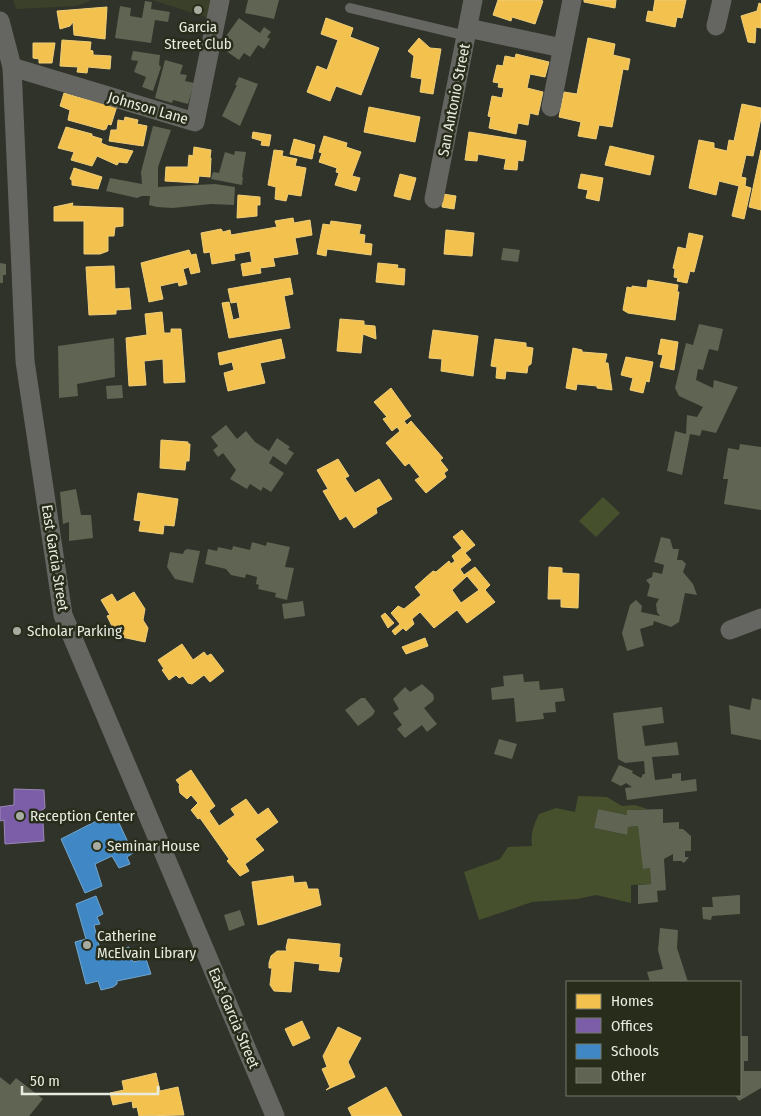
<svg xmlns="http://www.w3.org/2000/svg" width="761" height="1116" font-family="'Fira Sans Condensed',sans-serif">
	<rect width="100%" height="100%" fill="#303329"/>
	<g fill="#3a4029">
		<polygon points="13,0 92,0 77,6 16,9"/>
		<polygon points="152,0 215,0 212,19"/>
	</g>
	<g fill="#46502c">
		<polygon points="603,497 620,513 596,537 579,521"/>
		<path d="M578,796L607,797L622,806L635,805L647,809L627,810V815L598,809L594,828L626,835L628,827L638,826L644,869L650,868L651,884L631,885V903L596,895L577,899L532,902L479,920L464,872L500,859L508,847L532,846C530,834 534,825 539,814L556,808L575,812Z"/>
	</g>
	<g fill="#f2c14e" stroke="#efce7a" fill-rule="evenodd">
		<polygon points="498,0 540,0 543,1 535,24 512,17 511,21 493,15"/>
		<polygon points="584,0 616,0 615,8 584,2"/>
		<polygon points="655,0 686,0 682,18 677,17 675,27 646,21 648,11 653,12"/>
		<polygon points="759,3 761,4 761,28 756,27 755,43 748,42 741,16 757,11"/>
		<polygon points="107,7 105,39 74,35 73,22 70,26 60,29 57,11"/>
		<polygon points="326,18 353,28 350,37 379,48 361,95 336,86 330,101 307,92 317,66 327,70 338,40 321,34"/>
		<polygon points="419,38 430,48 441,49 433,94 420,92 422,79 411,77 414,56 408,51"/>
		<polygon points="588,38 615,44 613,55 630,59 628,70 623,69 612,127 599,125 596,139 578,136 581,122 559,117 564,92 577,94"/>
		<polygon points="62,40 91,42 90,50 93,51 93,55 111,56 110,69 88,67 87,73 77,72 78,67 60,66"/>
		<polygon points="33,43 55,43 52,63 39,63 39,59 33,58"/>
		<polygon points="516,54 549,62 545,77 530,74 527,88 543,92 538,115 530,113 528,125 518,123 516,134 489,128 491,117 488,116 492,96 502,98 504,88 498,87 499,83 493,82 497,65 503,66 505,56 515,58"/>
		<polygon points="64,93 88,100 90,98 117,106 111,125 108,124 106,129 104,130 68,120 70,110 60,106"/>
		<polygon points="742,104 761,108 761,118 753,156 746,155 741,177 746,178 745,186 751,188 744,219 732,216 739,186 719,181 716,195 689,188 699,140 714,143 714,148 727,151 729,140 734,141"/>
		<polygon points="369,107 420,117 415,142 364,132"/>
		<polygon points="125,117 138,120 137,124 147,126 143,146 109,141 111,130 117,130 118,120 124,121"/>
		<polygon points="66,127 92,134 92,136 102,139 101,143 108,146 133,151 127,163 119,162 117,165 97,156 92,166 71,160 74,152 58,148"/>
		<polygon points="253,132 271,135 269,146 261,145 262,141 252,138"/>
		<polygon points="469,132 526,141 523,161 518,160 517,170 504,169 506,159 478,154 477,161 465,160"/>
		<polygon points="324,136 347,143 346,147 361,152 352,176 360,178 356,191 335,185 339,173 336,172 337,168 319,162 322,153 319,152"/>
		<polygon points="294,139 315,145 312,159 290,154"/>
		<polygon points="610,146 654,156 650,175 605,165"/>
		<polygon points="194,147 211,150 210,158 211,158 210,177 199,176 198,183 165,181 166,167 188,167 189,155 193,156"/>
		<polygon points="274,150 283,151 282,156 297,159 295,166 306,168 301,196 288,194 286,201 275,199 276,187 268,185"/>
		<polygon points="761,150 761,210 749,207"/>
		<polygon points="74,168 102,177 98,189 72,185 72,180 70,179"/>
		<polygon points="400,174 416,178 410,200 394,196"/>
		<polygon points="581,174 603,178 599,201 586,198 588,190 578,188"/>
		<polygon points="443,194 456,196 454,209 442,207"/>
		<polygon points="238,195 260,197 260,205 257,205 257,216 237,218"/>
		<polygon points="73,203 72,206 123,208 123,226 115,227 114,236 108,236 108,251 100,254 84,254 84,221 54,221 54,207"/>
		<polygon points="293,218 294,223 310,220 312,235 295,238 298,254 273,258 275,266 260,268 261,273 243,276 241,264 252,262 250,251 234,254 235,260 212,264 210,252 204,253 201,233 221,229 223,232 230,230 231,235 277,227 275,221"/>
		<polygon points="331,221 361,225 359,234 365,235 364,243 372,244 371,255 327,249 326,256 317,254 323,224 330,225"/>
		<polygon points="446,230 474,233 472,256 444,254"/>
		<polygon points="689,233 703,236 694,272 690,271 687,283 677,281 678,278 674,277 675,269 673,268 678,247 686,249"/>
		<polygon points="189,250 191,255 196,254 200,272 191,274 189,267 183,269 187,284 179,286 178,282 160,286 163,299 149,302 141,263"/>
		<polygon points="378,263 398,265 397,268 405,269 404,285 376,282"/>
		<polygon points="114,266 115,289 129,288 131,309 116,310 116,314 89,315 86,267"/>
		<polygon points="290,278 293,294 284,296 290,328 229,338 222,303 229,302 233,320 240,318 237,302 231,303 228,289"/>
		<polygon points="648,280 678,285 677,292 679,292 675,320 628,313 623,310 627,287 632,288 632,286 647,288"/>
		<polygon points="162,312 164,333 171,333 171,329 181,329 185,382 164,383 163,359 144,361 146,385 129,386 126,338 147,335 145,314"/>
		<polygon points="340,319 364,321 364,325 375,326 376,339 363,334 361,353 337,351"/>
		<polygon points="433,330 478,336 473,376 441,371 442,359 429,358"/>
		<polygon points="281,339 285,358 260,363 265,383 228,391 224,373 234,370 232,362 220,365 218,353"/>
		<polygon points="495,339 526,343 526,347 533,348 531,364 528,366 527,373 506,371 505,379 496,378 497,367 491,366"/>
		<polygon points="661,339 678,342 674,370 660,367 663,355 658,354"/>
		<polygon points="573,348 582,350 582,352 607,354 605,363 608,363 612,390 597,388 597,386 577,384 576,390 566,388"/>
		<polygon points="626,357 653,362 649,382 646,381 643,393 630,390 633,378 621,375"/>
		<polygon points="391,388 411,416 404,421 407,425 411,421 443,458 440,460 448,470 444,473 446,477 426,493 415,480 420,477 409,463 405,466 386,443 400,431 397,427 392,431 383,419 387,417 374,402"/>
		<polygon points="161,440 188,442 188,444 190,444 189,461 186,461 185,470 160,468"/>
		<polygon points="338,459 349,476 345,478 355,493 379,479 392,499 376,508 377,513 354,528 346,516 340,520 323,491 328,489 317,470"/>
		<polygon points="138,493 178,499 174,526 164,525 163,534 139,531 141,521 134,520"/>
		<path d="M462,530L475,545L465,553L471,560L460,569L464,575L475,567L490,585L485,590L495,602L467,623L457,610L434,628L420,612L412,619L414,624L406,631L403,628L395,635L392,631L400,624L391,613L398,606L404,609L421,595L415,587L433,571L436,572L449,561L451,564L455,561L452,556L462,548L453,537ZM467,576L479,590L461,603L452,590Z"/>
		<polygon points="549,567 562,568 562,573 579,574 578,608 561,607 561,599 548,599"/>
		<polygon points="134,592 145,609 143,620 148,628 145,642 117,636 119,628 114,630 107,616 110,615 101,600 112,594 117,602"/>
		<polygon points="385,613 394,623 388,628 381,616"/>
		<polygon points="425,638 428,646 406,654 402,647"/>
		<polygon points="182,644 193,660 204,652 207,656 211,654 224,671 210,682 204,675 192,684 188,683 183,676 179,678 176,675 169,680 162,670 164,669 158,660"/>
		<polygon points="191,770 215,806 209,811 219,826 235,815 231,809 246,799 258,815 268,808 278,822 255,839 264,850 245,864 249,871 240,876 227,861 229,859 200,818 198,819 191,810 198,803 191,795 187,799 180,793 179,786 180,785 176,780"/>
		<polygon points="293,876 294,883 306,882 308,889 318,889 321,905 263,924 258,925 252,882"/>
		<polygon points="288,939 340,944 339,957 342,958 339,972 319,970 320,964 294,961 291,992 274,991 270,985 272,968 269,968 269,963 271,956 277,951 287,951 286,948"/>
		<polygon points="302,1021 310,1038 293,1046 285,1029"/>
		<polygon points="338,1027 361,1038 348,1062 355,1077 326,1090 330,1087 322,1069 327,1067 323,1056"/>
		<polygon points="156,1073 160,1091 178,1087 184,1115 139,1116 137,1107 133,1108 132,1101 113,1105 110,1093 124,1090 122,1081"/>
		<polygon points="386,1087 402,1116 352,1116 348,1108"/>
	</g>
	<polygon fill="#7b5ea7" stroke="#9c88b8" points="14,789 44,790 45,808 39,812 40,822 43,822 44,841 5,844 4,820 0,821 0,807 14,805"/>
	<g fill="#3f88c5" stroke="#72a6cd">
		<polygon points="114,812 133,853 127,857 130,864 119,868 112,856 95,864 102,886 85,893 61,839"/>
		<polygon points="96,896 103,914 97,917 100,924 94,925 101,954 129,947 133,962 146,959 151,974 117,981 117,984 113,987 101,990 98,981 86,984 75,942 86,939 76,904"/>
	</g>
	<g fill="#606452">
		<polygon points="248,0 279,0 274,19 245,13"/>
		<polygon points="145,1 152,2 151,9 170,12 168,22 155,20 151,43 115,38 120,6 131,8 130,16 142,18"/>
		<polygon points="239,18 260,33 264,27 271,32 267,37 270,39 264,49 258,45 250,57 244,53 239,60 219,46"/>
		<polygon points="133,51 160,55 159,65 161,67 153,91 142,87 146,77 134,72 138,61 131,60"/>
		<polygon points="165,60 183,65 180,74 187,75 185,81 194,83 188,104 173,100 172,103 155,98"/>
		<polygon points="239,77 258,84 240,126 222,116 237,85 235,85"/>
		<polygon points="153,126 171,130 158,167 158,187 215,184 235,187 234,205 211,204 173,208 157,207 149,205 150,196 142,196 137,198 106,191 110,178 142,184 141,172"/>
		<polygon points="235,151 246,152 242,177 243,177 242,185 211,179 213,172 219,173 225,152 234,155"/>
		<polygon points="503,248 520,250 518,262 501,260"/>
		<polygon points="0,263 6,264 6,275 3,275 3,283 0,283"/>
		<polygon points="699,324 723,329 718,351 709,349 703,370 698,369 696,380 713,388 714,380 738,387 716,433 702,430 700,436 690,434 682,475 667,471 675,431 686,434 687,415 697,417 703,407 679,396 675,388 686,343 693,345"/>
		<polygon points="114,338 115,377 77,384 78,396 59,398 58,346"/>
		<polygon points="122,385 123,398 107,399 106,386"/>
		<polygon points="226,425 237,439 246,431 255,442 269,451 277,438 290,447 288,449 294,453 286,465 273,456 269,463 284,473 271,492 263,487 261,491 250,484 247,489 230,479 236,470 223,453 218,457 213,450 218,446 211,437"/>
		<polygon points="740,444 761,447 761,510 724,504 728,479 723,479 728,448 739,450"/>
		<polygon points="76,489 81,515 91,515 93,538 69,541 69,522 63,524 60,492"/>
		<polygon points="661,537 670,539 673,549 679,549 677,560 682,560 686,564 683,572 693,584 697,595 685,593 679,622 671,627 654,621 653,625 640,629 644,646 627,651 622,633 630,605 636,600 642,606 641,612 660,616 657,612 656,604 659,599 647,596 650,585 646,580 652,577 653,572 662,574 664,565 654,562"/>
		<polygon points="252,542 266,546 267,542 290,547 285,567 294,568 287,600 275,597 276,593 258,589 259,585 256,584 257,577 246,574 245,578 231,575 226,569 205,564 208,549 217,551 218,547 232,550 233,546 250,550"/>
		<polygon points="187,549 200,551 193,583 175,579 167,567 170,552 183,554 184,551"/>
		<polygon points="303,601 305,616 284,619 282,604"/>
		<polygon points="523,674 524,682 539,681 540,690 563,688 565,701 555,702 556,712 543,713 544,719 516,722 514,698 492,700 491,688 504,686 503,676"/>
		<polygon points="422,684 433,694 434,698 433,701 424,708 437,724 427,732 422,725 405,738 397,729 402,725 393,713 399,709 393,699 405,687 410,692"/>
		<polygon points="361,698 365,698 375,711 373,715 358,726 345,710"/>
		<polygon points="752,698 761,700 761,740 731,734 729,705 750,710"/>
		<polygon points="662,707 664,723 642,726 645,746 677,742 679,755 652,757 655,780 672,778 672,774 681,773 681,781 696,779 697,791 627,800 625,788 632,787 626,783 621,786 611,781 619,765 633,771 632,773 641,778 643,774 645,774 644,761 625,763 618,759 613,713"/>
		<polygon points="499,739 517,744 512,759 494,754"/>
		<polygon points="598,809 627,815 627,810 663,809 663,823 679,822 679,829 683,829 691,836 691,851 685,851 685,857 689,857 684,863 681,861 673,861 673,854 664,859 666,890 657,891 658,902 638,904 638,885 651,884 650,868 643,869 638,826 628,827 627,835 594,828"/>
		<polygon points="740,895 740,914 712,916 711,920 703,919 702,907 713,907 712,897"/>
		<polygon points="240,910 245,925 229,931 224,915"/>
		<polygon points="660,928 678,930 677,948 688,982 650,982 647,972 663,969 658,950"/>
		<polygon points="740,1036 748,1036 748,1061 744,1061 744,1071 761,1071 761,1088 739,1101 735,1095 740,1095"/>
		<polygon points="0,1077 10,1085 16,1078 43,1099 29,1116 0,1116"/>
	</g>
	<g fill="none" stroke-linecap="round" stroke-linejoin="round">
		<polyline stroke="#656662" stroke-width="10" points="350,8 467,36"/>
		<g stroke="#656662" stroke-width="19">
			<polyline points="0,21 12,67 25,361 63,615 275,1116"/>
			<polyline points="716,26 722,0"/>
			<polyline points="468,28 562,48"/>
			<polyline points="12,67 195,122 220,0"/>
			<polyline points="551,107 572,0"/>
			<polyline points="434,199 473,0"/>
			<polyline points="730,630 761,618"/>
		</g>
	</g>
	<g fill="#a8aba0" stroke="#282d1b" stroke-width="2">
		<circle cx="198" cy="10" r="5"/>
		<circle cx="17" cy="631" r="5"/>
		<circle cx="20" cy="816" r="5"/>
		<circle cx="97" cy="846" r="5"/>
		<circle cx="87" cy="945" r="5"/>
	</g>
	<g text-anchor="middle" stroke-width="5" stroke-linejoin="round" paint-order="stroke">
		<g font-size="15" fill="#e8ebe0" stroke="#282d1b" text-anchor="start">
			<text x="198" y="32" text-anchor="middle">Garcia<tspan x="198" dy="17">Street Club</tspan></text>
			<text x="27" y="636">Scholar Parking</text>
			<text x="30" y="821">Reception Center</text>
			<text x="107" y="851">Seminar House</text>
			<text x="97" y="941">Catherine<tspan x="97" dy="17">McElvain Library</tspan></text>
		</g>
		<g font-size="15" fill="#e8ebe0" stroke="#282d1b">
			<text transform="translate(454 100) rotate(-79)" y="5">San Antonio Street</text>
			<text transform="translate(148 108) rotate(16)" y="5">Johnson Lane</text>
			<text transform="translate(55 558) rotate(81)" y="5">East Garcia Street</text>
			<text transform="translate(234 1018) rotate(67)" y="5">East Garcia Street</text>
		</g>
	</g>
	<rect x="566" y="981" width="175" height="115" fill="#282d1b" stroke="#75796a"/>
	<rect x="576" y="994" width="25" height="15" fill="#f2c14e" stroke="#75796a"/>
	<text x="611" y="1006" font-size="15" fill="#e8ebe0">Homes</text>
	<rect x="576" y="1018" width="25" height="15" fill="#7b5ea7" stroke="#75796a"/>
	<text x="611" y="1031" font-size="15" fill="#e8ebe0">Offices</text>
	<rect x="576" y="1044" width="25" height="15" fill="#3f88c5" stroke="#75796a"/>
	<text x="611" y="1056" font-size="15" fill="#e8ebe0">Schools</text>
	<rect x="576" y="1068" width="25" height="15" fill="#606452" stroke="#75796a"/>
	<text x="611" y="1081" font-size="15" fill="#e8ebe0">Other</text>
	<path d="M22 1086v8h136v-8" fill="none" stroke="#e8ebe0" stroke-width="2.5"/>
	<text x="30" y="1086" font-size="15" fill="#e8ebe0" stroke="#282d1b" stroke-width="4" paint-order="stroke">50 m</text>
</svg>
